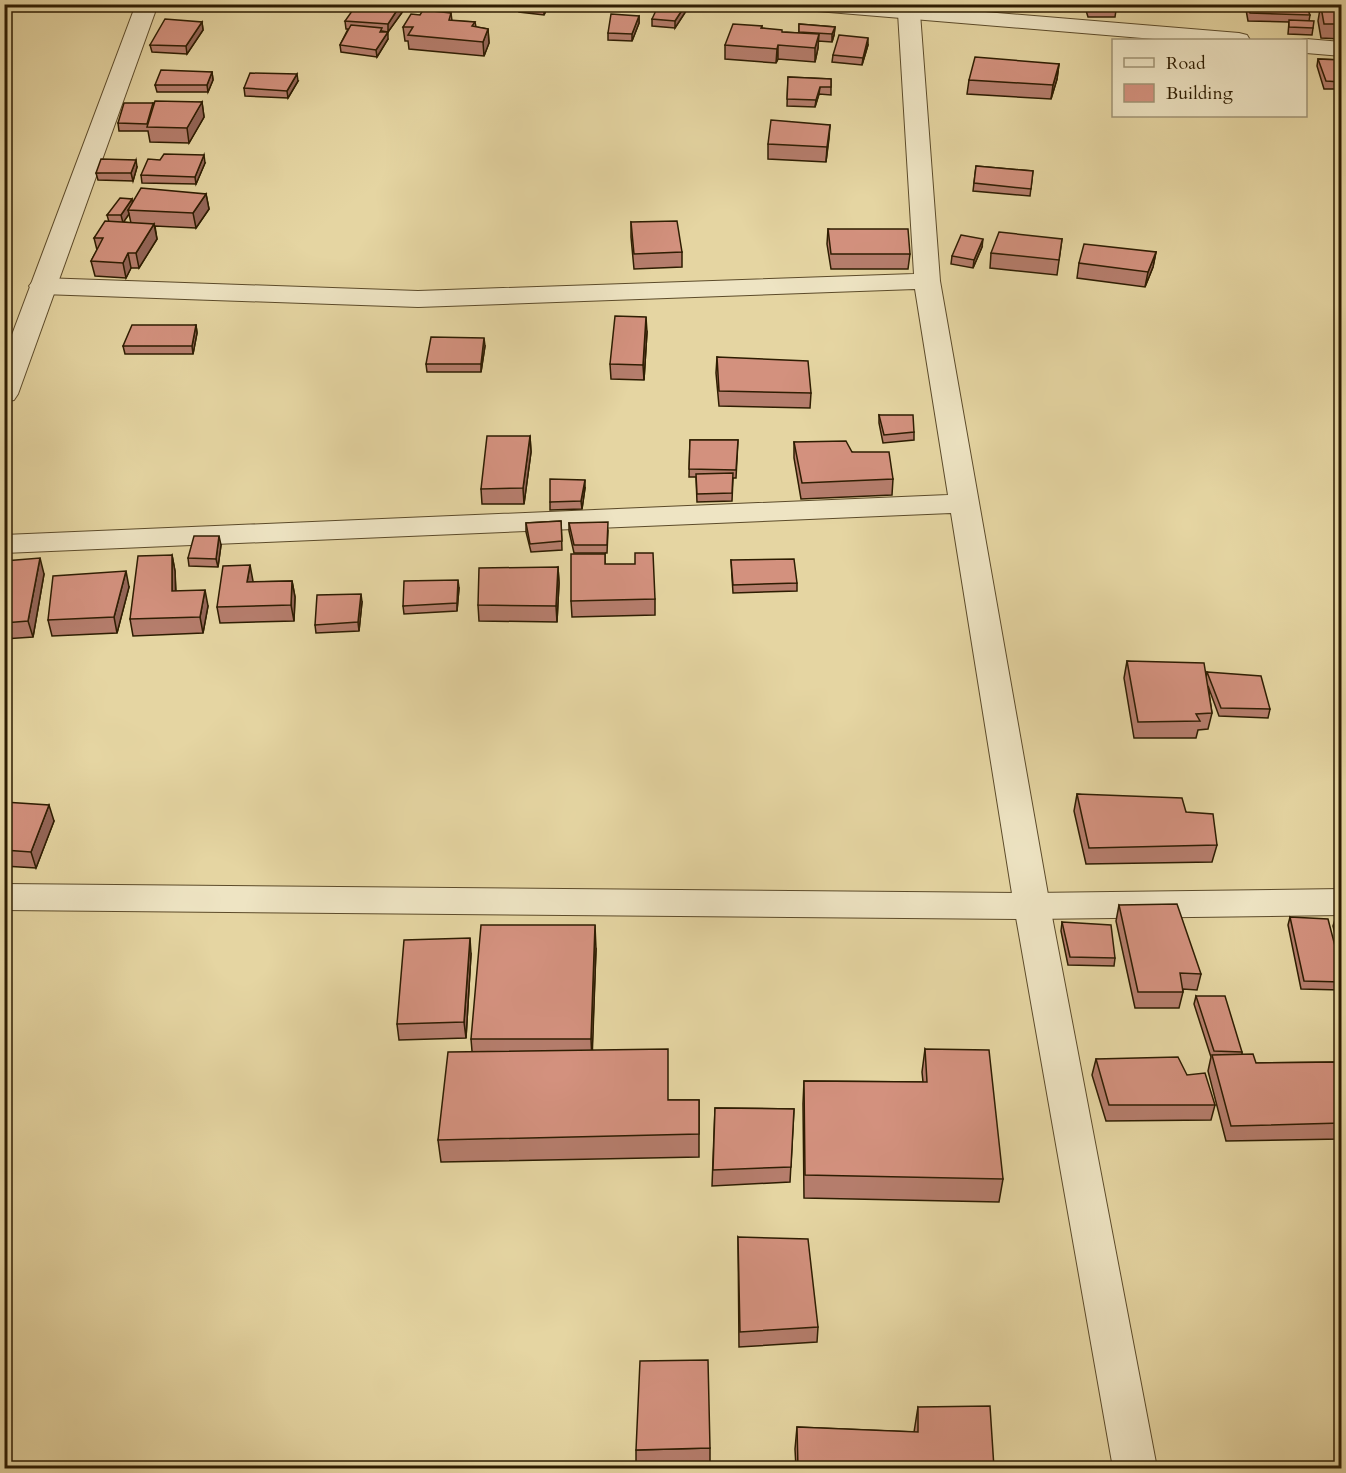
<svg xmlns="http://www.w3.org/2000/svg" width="1346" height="1473" font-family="Cardo,serif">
	<rect width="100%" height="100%" fill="#e5d5a2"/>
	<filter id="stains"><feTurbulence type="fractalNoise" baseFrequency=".00333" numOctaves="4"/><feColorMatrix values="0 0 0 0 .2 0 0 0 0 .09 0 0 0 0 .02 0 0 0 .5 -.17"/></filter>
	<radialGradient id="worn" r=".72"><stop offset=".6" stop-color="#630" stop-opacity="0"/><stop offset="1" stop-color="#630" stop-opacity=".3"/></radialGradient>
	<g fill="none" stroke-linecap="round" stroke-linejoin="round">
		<g stroke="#5c4b2a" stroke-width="2">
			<polygon id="minor" points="909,7 917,8 920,13 940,281 1050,906 1157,1468 1113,1468 1014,906 951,513 4,553 4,535 948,495 915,289 418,307 42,294 33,291 29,286 33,281 42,278 418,291 914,274 898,13 901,8"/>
		</g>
		<g stroke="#5c4b2a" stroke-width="2">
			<g id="tertiary">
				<polygon points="136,4 158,4 18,394 14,400 4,402 4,356"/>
				<polygon points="795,4 889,4 1239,33 1247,35 1250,40 1166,40 805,10 797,9"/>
				<polygon points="1306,39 1342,42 1342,56 1306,53 1306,40 1301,40"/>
				<polygon points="4,884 1032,893 1342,889 1342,915 1032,919 4,910"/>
			</g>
		</g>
		<use href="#minor" fill="#eee4c3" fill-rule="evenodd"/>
		<use href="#tertiary" fill="#eee4c3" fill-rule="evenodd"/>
	</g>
	<g fill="#b57d6c" stroke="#2e1d02" stroke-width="1.5" fill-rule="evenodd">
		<polygon points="520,4 549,4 544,15 519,12"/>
		<polygon points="686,4 686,11 675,28 652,26 652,19"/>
		<polygon points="1084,4 1115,4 1116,10 1115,17 1088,17"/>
		<polygon points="1245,4 1305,4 1310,15 1309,21 1313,28 1312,35 1288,34 1289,22 1248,21"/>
		<polygon points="1312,4 1341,4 1341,39 1321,38 1318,21 1320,9 1314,9"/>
		<polygon points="403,11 388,32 382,31 388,39 377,57 341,52 340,45 348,29 346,29 345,21"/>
		<polygon points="451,13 452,21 475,22 476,27 488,29 489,43 484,56 409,49 408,41 405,41 403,27 420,15"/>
		<polygon points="639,16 639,23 632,41 608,40 608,33"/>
		<polygon points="202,22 203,30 187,54 152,52 150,45"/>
		<polygon points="799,24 835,27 834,35 832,42 818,41 818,48 815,62 778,59 776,63 725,59 725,45 762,26 762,28 782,32 799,33"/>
		<polygon points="868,45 862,65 832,62 833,55"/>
		<polygon points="1318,59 1341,60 1341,89 1324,89 1317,66"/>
		<polygon points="1059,64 1057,79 1051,99 967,94 969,80"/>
		<polygon points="212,72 213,80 208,92 157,92 155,85"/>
		<polygon points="788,77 831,79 831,95 819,94 815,107 787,106"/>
		<polygon points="298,81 288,98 245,96 244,88"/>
		<polygon points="202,102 204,117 189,143 150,142 148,131 119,131 118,123 153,103 154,107"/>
		<polygon points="830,125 826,162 768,159 768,144"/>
		<polygon points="205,163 196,184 142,183 141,175"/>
		<polygon points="976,166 1033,171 1030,196 973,191"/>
		<polygon points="137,167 133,181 98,180 96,173"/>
		<path d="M206,194L209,209L196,228L155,226L157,239L139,268H131L126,278L95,276L91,261L97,250L94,238L109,222L107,215L132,203ZM129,214L131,223L123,222Z"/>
		<polygon points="631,222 682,252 682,267 634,269 631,237"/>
		<polygon points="828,229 910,254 908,269 831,269 827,244"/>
		<polygon points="1062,239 1057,275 990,268 991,253"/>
		<polygon points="982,247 973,268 951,264 952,256"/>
		<polygon points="1156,252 1153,267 1145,287 1077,278 1079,263"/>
		<polygon points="196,325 197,333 193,354 125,354 123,346"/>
		<polygon points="647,332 644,380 611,379 610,364"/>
		<polygon points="485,346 481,372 427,372 426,364"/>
		<polygon points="717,357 811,393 810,408 719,406 716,373"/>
		<polygon points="879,415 914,432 914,440 883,443 879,423"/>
		<polygon points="530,436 531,452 524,504 482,504 481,489"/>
		<polygon points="690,440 738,440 736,478 733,478 732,501 697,502 696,477 689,477"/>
		<polygon points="794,442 852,452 893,479 892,495 801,499 794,458"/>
		<polygon points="585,488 582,509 550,510 550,502"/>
		<polygon points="561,521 562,550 531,552 526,532 526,523"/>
		<polygon points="569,523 608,530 607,553 574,553 569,531"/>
		<polygon points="221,545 218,567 189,566 188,558"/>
		<polygon points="605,554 605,564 655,599 655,615 572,617 571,601"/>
		<polygon points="172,555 175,571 176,591 208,606 203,633 133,636 130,619"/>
		<polygon points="731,560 797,583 797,591 733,593"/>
		<polygon points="4,561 44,574 33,637 4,639"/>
		<polygon points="558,567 559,583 557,622 479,621 478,605"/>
		<polygon points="292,581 295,597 294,621 220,623 217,607 252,582"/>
		<polygon points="129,587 117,633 52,636 48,620"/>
		<polygon points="459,588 457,611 404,614 403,606"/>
		<polygon points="362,602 359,631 316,633 315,625"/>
		<polygon points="1127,661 1206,677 1207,672 1270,709 1268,718 1219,716 1208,686 1212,713 1208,729 1198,730 1196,738 1134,738 1124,678"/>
		<polygon points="1077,794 1186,812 1217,845 1212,862 1086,864 1074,811"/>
		<polygon points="4,802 54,821 36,868 4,866"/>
		<polygon points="1341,809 1341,835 1338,821"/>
		<polygon points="1119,905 1201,974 1197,990 1183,989 1183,992 1179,1008 1135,1008 1116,921"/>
		<polygon points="1338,910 1341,910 1341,958 1333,926"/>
		<polygon points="1290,917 1341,969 1341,990 1301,989 1288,925"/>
		<polygon points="1062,922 1115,958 1114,966 1068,965 1061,931"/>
		<polygon points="596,949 592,1050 668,1100 699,1100 699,1157 441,1162 438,1140 472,1051 471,1039"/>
		<polygon points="471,954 466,1038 399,1040 397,1024"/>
		<polygon points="1196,996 1242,1052 1242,1054 1256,1063 1341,1062 1341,1139 1226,1141 1208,1071 1211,1057 1194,1004"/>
		<polygon points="925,1049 1003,1179 999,1202 804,1198 803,1104 804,1081 923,1082 922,1072"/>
		<polygon points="1096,1059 1187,1075 1215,1105 1211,1120 1106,1121 1092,1075"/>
		<polygon points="715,1108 794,1109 790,1182 712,1186"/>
		<polygon points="738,1237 818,1327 817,1342 739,1347"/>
		<polygon points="918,1407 994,1468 796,1468 795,1449 797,1427 914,1432"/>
		<polygon points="710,1448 710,1463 636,1465 636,1450"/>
	</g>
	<g fill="#946658" stroke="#2e1d02" stroke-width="1.5">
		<polygon points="401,4 403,11 388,32 388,24"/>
		<polygon points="546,4 549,4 544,15 544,8"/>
		<polygon points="686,4 686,11 675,28 675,21"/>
		<polygon points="639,16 639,23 632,41 632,34"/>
		<polygon points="202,22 203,30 187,54 186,46"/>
		<polygon points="835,27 834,35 832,42 832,34"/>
		<polygon points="488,29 489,43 484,56 483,42"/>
		<polygon points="388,32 388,39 377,57 376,50"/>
		<polygon points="819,34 818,48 815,62 815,48"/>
		<polygon points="868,38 868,45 862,65 863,58"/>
		<polygon points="778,45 778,59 776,63 777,49"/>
		<polygon points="1059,64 1057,79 1051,99 1053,85"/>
		<polygon points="212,72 213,80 208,92 207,85"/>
		<polygon points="297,74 298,81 288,98 287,91"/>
		<polygon points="820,87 819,94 815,107 816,100"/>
		<polygon points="202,102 204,117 189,143 187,128"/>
		<polygon points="830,125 829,139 826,162 827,147"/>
		<polygon points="204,155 205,163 196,184 195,177"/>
		<polygon points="136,160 137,167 133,181 131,173"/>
		<polygon points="206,194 209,209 196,228 193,213"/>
		<polygon points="132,199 133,207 128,210 129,214 123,223 121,215"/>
		<polygon points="154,224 157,239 139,268 136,253"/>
		<polygon points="983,239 982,247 973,268 974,260"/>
		<polygon points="1156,252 1153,267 1145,287 1148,272"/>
		<polygon points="128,253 131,268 126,278 123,263"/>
		<polygon points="646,317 647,332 644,380 643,365"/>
		<polygon points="196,325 197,333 193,354 192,346"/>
		<polygon points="484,338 485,346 481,372 481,364"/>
		<polygon points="530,436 531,452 524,504 523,488"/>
		<polygon points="585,480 585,488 582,509 581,501"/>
		<polygon points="219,536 221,545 218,567 216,559"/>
		<polygon points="172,555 175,571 176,607 172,591"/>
		<polygon points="40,558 44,574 33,637 28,621"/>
		<polygon points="250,565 253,581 249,598 247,582"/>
		<polygon points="558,567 559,583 557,622 556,606"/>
		<polygon points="126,571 129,587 117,633 114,617"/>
		<polygon points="458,580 459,588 457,611 457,603"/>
		<polygon points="292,581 295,597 294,621 291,605"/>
		<polygon points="205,590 208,606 203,633 200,617"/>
		<polygon points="361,594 362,602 359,631 358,622"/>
		<polygon points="49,805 54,821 36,868 31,852"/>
		<polygon points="595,925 596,949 592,1062 591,1039"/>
		<polygon points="470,938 471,954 466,1038 464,1022"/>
	</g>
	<g fill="#d3917e" stroke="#2e1d02" stroke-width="1.5">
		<polygon points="357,4 401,4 388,24 345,21"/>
		<polygon points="520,4 546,4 544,8 519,5"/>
		<polygon points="659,4 686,4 675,21 652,19"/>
		<polygon points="1087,4 1115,4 1116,10 1089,10"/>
		<polygon points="1248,4 1305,4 1310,15 1250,13"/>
		<polygon points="1321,7 1341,9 1341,24 1324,24"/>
		<polygon points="423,10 451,13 449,20 475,22 472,26 488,29 483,42 408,35 413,27 403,27 411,14 420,15"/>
		<polygon points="611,14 639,16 632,34 608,33"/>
		<polygon points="165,19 202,22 186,46 150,45"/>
		<polygon points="1289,20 1314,21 1313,28 1289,27"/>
		<polygon points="733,24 762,26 761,28 782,30 782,32 819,34 815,48 778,45 777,49 725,45"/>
		<polygon points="799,24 835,27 832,34 799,32"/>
		<polygon points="351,25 382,28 380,32 388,32 376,50 340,45"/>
		<polygon points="839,35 868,38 863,58 833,55"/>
		<polygon points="975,57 1059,64 1053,85 969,80"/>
		<polygon points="1318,59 1341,60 1341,82 1326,81"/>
		<polygon points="161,70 212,72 207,85 155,85"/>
		<polygon points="250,73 297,74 287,91 244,88"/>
		<polygon points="788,77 831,79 831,87 820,87 816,100 787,99"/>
		<polygon points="155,101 202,102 187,128 147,127"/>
		<polygon points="124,103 153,103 147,124 118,123"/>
		<polygon points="771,120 830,125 827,147 768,144"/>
		<polygon points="164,154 204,155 195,177 141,175 148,159 160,160"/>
		<polygon points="101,159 136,160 131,173 96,173"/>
		<polygon points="976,166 1033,171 1031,189 974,183"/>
		<polygon points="141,188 206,194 193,213 128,210"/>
		<polygon points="120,198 132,199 121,215 107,215"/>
		<polygon points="105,221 154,224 136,253 128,253 123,263 91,261 103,238 94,238"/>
		<polygon points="677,221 682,252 634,254 631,222"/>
		<polygon points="828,229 908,229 910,254 831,254"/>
		<polygon points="999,232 1062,239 1059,260 991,253"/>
		<polygon points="961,235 983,239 974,260 952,256"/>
		<polygon points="1084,244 1156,252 1148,272 1079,263"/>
		<polygon points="615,316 646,317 643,365 610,364"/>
		<polygon points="132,325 196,325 192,346 123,346"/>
		<polygon points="431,337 484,338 481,364 426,364"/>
		<polygon points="717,357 808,361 811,393 719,391"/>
		<polygon points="879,415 913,415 914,432 884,435"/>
		<polygon points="487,436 530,436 523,488 481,489"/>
		<polygon points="690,440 738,440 736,470 689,469"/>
		<polygon points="846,441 852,452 889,452 893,479 802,483 794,442"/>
		<polygon points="733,473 732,493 697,494 696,474"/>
		<polygon points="550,479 585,480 581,501 550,502"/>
		<polygon points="561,521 562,541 530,544 526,523"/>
		<polygon points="608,522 607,545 574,545 569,523"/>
		<polygon points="194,536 219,536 216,559 188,558"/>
		<polygon points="635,553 653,553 655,599 571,601 571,554 605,554 605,564 635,564"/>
		<polygon points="172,555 172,591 205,590 200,617 130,619 138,556"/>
		<polygon points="40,558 28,621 4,623 4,561"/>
		<polygon points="794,559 797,583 733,585 731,560"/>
		<polygon points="250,565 247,582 292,581 291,605 217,607 223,566"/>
		<polygon points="558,567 556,606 478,605 479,568"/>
		<polygon points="126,571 114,617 48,620 53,576"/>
		<polygon points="458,580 457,603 403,606 404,581"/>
		<polygon points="361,594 358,622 315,625 317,595"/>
		<polygon points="1127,661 1204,663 1212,713 1196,714 1200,721 1138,722"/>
		<polygon points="1207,672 1261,676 1270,709 1221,708"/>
		<polygon points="1077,794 1182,798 1186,812 1213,814 1217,845 1089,848"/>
		<polygon points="4,802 49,805 31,852 4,850"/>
		<polygon points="1177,904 1201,974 1180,973 1183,992 1138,992 1119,905"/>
		<polygon points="1338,910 1341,910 1341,923"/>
		<polygon points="1290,917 1328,919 1341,969 1341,982 1304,981"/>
		<polygon points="1062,922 1111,925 1115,958 1070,957"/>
		<polygon points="481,925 595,925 591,1039 471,1039"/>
		<polygon points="470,938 464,1022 397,1024 404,940"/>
		<polygon points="1196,996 1225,996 1242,1052 1214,1051"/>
		<polygon points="668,1049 668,1100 699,1100 699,1134 438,1140 448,1052"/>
		<polygon points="925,1049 989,1050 1003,1179 805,1175 804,1081 927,1082"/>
		<polygon points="1253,1054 1256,1063 1341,1062 1341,1123 1231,1126 1212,1055"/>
		<polygon points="1178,1057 1187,1075 1205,1073 1215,1105 1109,1105 1096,1059"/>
		<polygon points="715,1108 794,1109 791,1167 713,1170"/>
		<polygon points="738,1237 808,1239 818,1327 740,1332"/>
		<polygon points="708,1360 710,1448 636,1450 640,1361"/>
		<polygon points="990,1406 994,1468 798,1468 797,1427 918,1432 918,1407"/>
	</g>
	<rect width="1346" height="1473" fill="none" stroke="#e5d5a2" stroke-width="24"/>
	<rect x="6" y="6" width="1334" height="1461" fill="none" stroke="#2e1d02" stroke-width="3"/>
	<rect x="12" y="12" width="1322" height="1449" fill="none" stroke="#2e1d02" stroke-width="1.5"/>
	<rect x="1112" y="39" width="195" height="78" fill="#eee4c3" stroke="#a19476" stroke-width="1.5"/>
	<rect x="1124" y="58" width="30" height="9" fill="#eee4c3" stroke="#a19476" stroke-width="1.5"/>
	<text x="1166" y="69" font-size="18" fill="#2e1d02">Road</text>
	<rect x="1124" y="84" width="30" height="18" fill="#d3917e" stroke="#a19476" stroke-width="1.5"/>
	<text x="1166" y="99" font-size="18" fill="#2e1d02">Building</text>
	<rect width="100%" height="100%" filter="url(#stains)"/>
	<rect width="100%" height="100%" fill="url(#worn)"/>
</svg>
